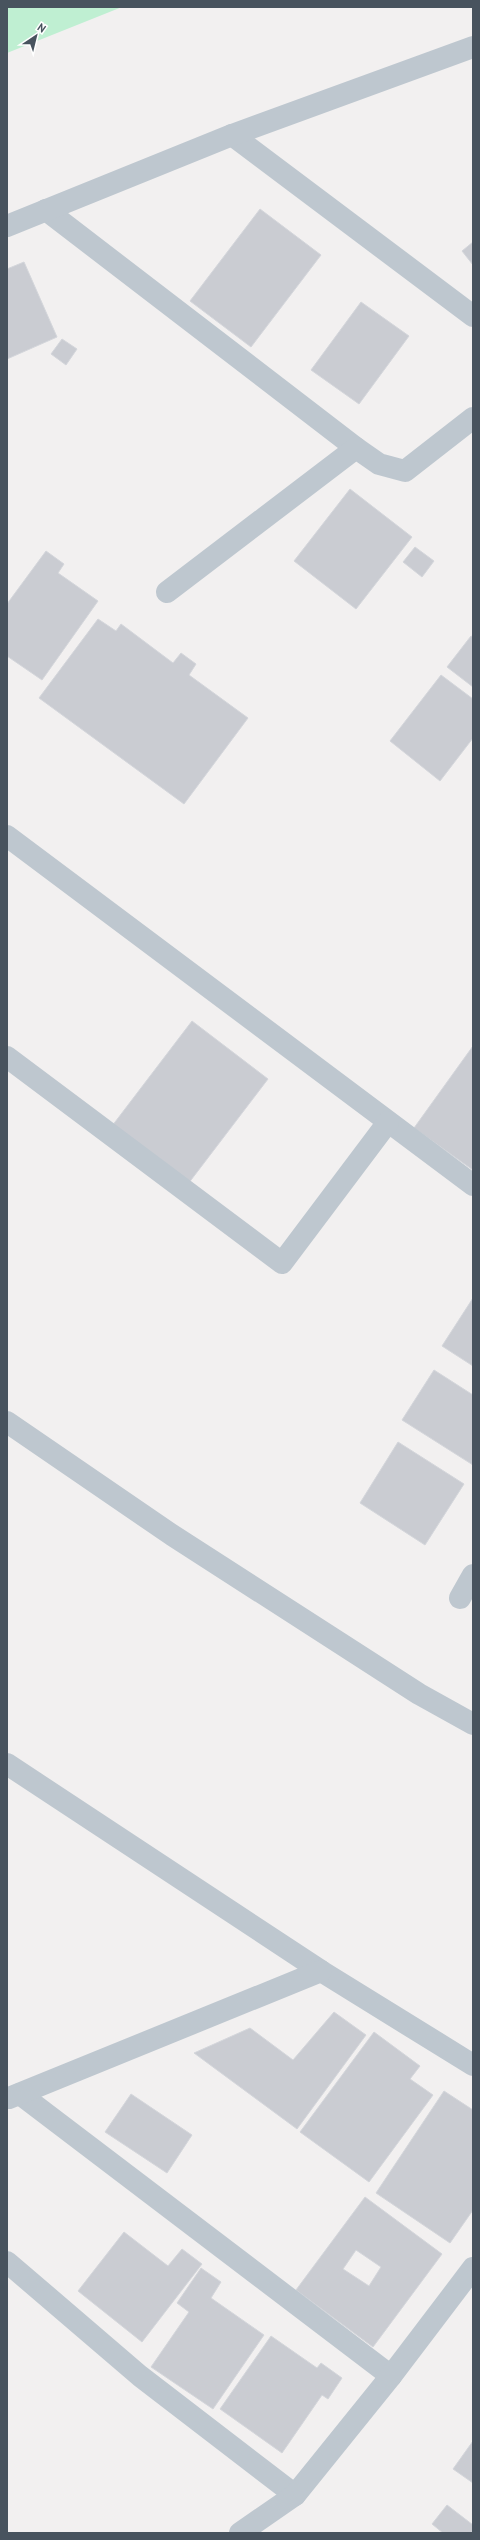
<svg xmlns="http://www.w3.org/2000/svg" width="480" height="2540" font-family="'PT Sans',sans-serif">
	<rect width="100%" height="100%" fill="#f2f0f0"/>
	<polygon fill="#bfefd2" points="7,7 122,7 7,53"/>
	<g fill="#caccd2" stroke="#d4d6db" fill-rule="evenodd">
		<polygon points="260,209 321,255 251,347 190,301"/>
		<polygon points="473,242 473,265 462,251"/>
		<polygon points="24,262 57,337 7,359 7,269"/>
		<polygon points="361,302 409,336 359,404 311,370"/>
		<polygon points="62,339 77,349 66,365 51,354"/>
		<polygon points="350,489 412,537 356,609 294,561"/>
		<polygon points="415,547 434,561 422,577 403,562"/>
		<polygon points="46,551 64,564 58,573 98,601 42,680 7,656 7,604"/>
		<polygon points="98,619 116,631 121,624 173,663 181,653 196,664 189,675 248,718 184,804 39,698"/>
		<polygon points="471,636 473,637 473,687 447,667"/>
		<polygon points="441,675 473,699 473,738 440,781 390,741"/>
		<polygon points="192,1021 268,1079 188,1184 112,1126"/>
		<polygon points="473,1046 473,1170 414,1128"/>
		<polygon points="473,1298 473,1366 442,1346"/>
		<polygon points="434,1370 473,1395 473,1465 402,1420"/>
		<polygon points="398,1442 464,1484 425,1545 360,1503"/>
		<polygon points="334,2012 366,2035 297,2129 194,2053 250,2028 293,2060"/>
		<polygon points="374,2032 420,2066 410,2079 433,2095 369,2182 300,2132"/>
		<polygon points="444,2091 473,2110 473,2210 450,2243 376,2193"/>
		<polygon points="131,2094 192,2135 167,2173 105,2132"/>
		<path d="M365,2197L442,2254L373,2347L296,2290ZM356,2250L381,2267L369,2286L343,2269Z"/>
		<polygon points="124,2232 168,2266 182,2249 202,2264 142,2342 78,2291"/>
		<polygon points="201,2268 221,2282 211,2298 264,2335 213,2409 151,2367 189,2312 177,2303"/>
		<polygon points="271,2336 317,2368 321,2363 342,2378 328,2399 322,2395 282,2453 220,2409"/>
		<polygon points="473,2441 473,2483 453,2469"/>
		<polygon points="447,2505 473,2525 473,2533 443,2533 432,2524"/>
	</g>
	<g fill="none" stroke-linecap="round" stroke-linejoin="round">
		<g stroke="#bec7cf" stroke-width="22">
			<polyline points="232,135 473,316"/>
			<polyline points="46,210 356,448"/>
			<polyline points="7,226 232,135 473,47"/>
			<polyline points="167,592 356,448 379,464 405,471 473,418"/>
			<polyline points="7,836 473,1185"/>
			<polyline points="7,1057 282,1263 388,1122"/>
			<polyline points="7,1422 172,1535 419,1694 473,1724"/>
			<polyline points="460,1598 473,1575"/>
			<polyline points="7,1764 321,1971 473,2065"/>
			<polyline points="20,2094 391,2376"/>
			<polyline points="9,2098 321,1971"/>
			<polyline points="7,2262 140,2376 295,2495"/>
			<polyline points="240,2533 295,2495 391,2376 473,2268"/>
		</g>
	</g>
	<rect width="480" height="2540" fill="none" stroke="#48535e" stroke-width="16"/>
	<g transform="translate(36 36) rotate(35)" stroke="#ffffff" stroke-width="3" paint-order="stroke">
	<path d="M0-3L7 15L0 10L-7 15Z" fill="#48535e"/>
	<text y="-6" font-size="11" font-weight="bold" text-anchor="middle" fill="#48535e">N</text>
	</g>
</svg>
